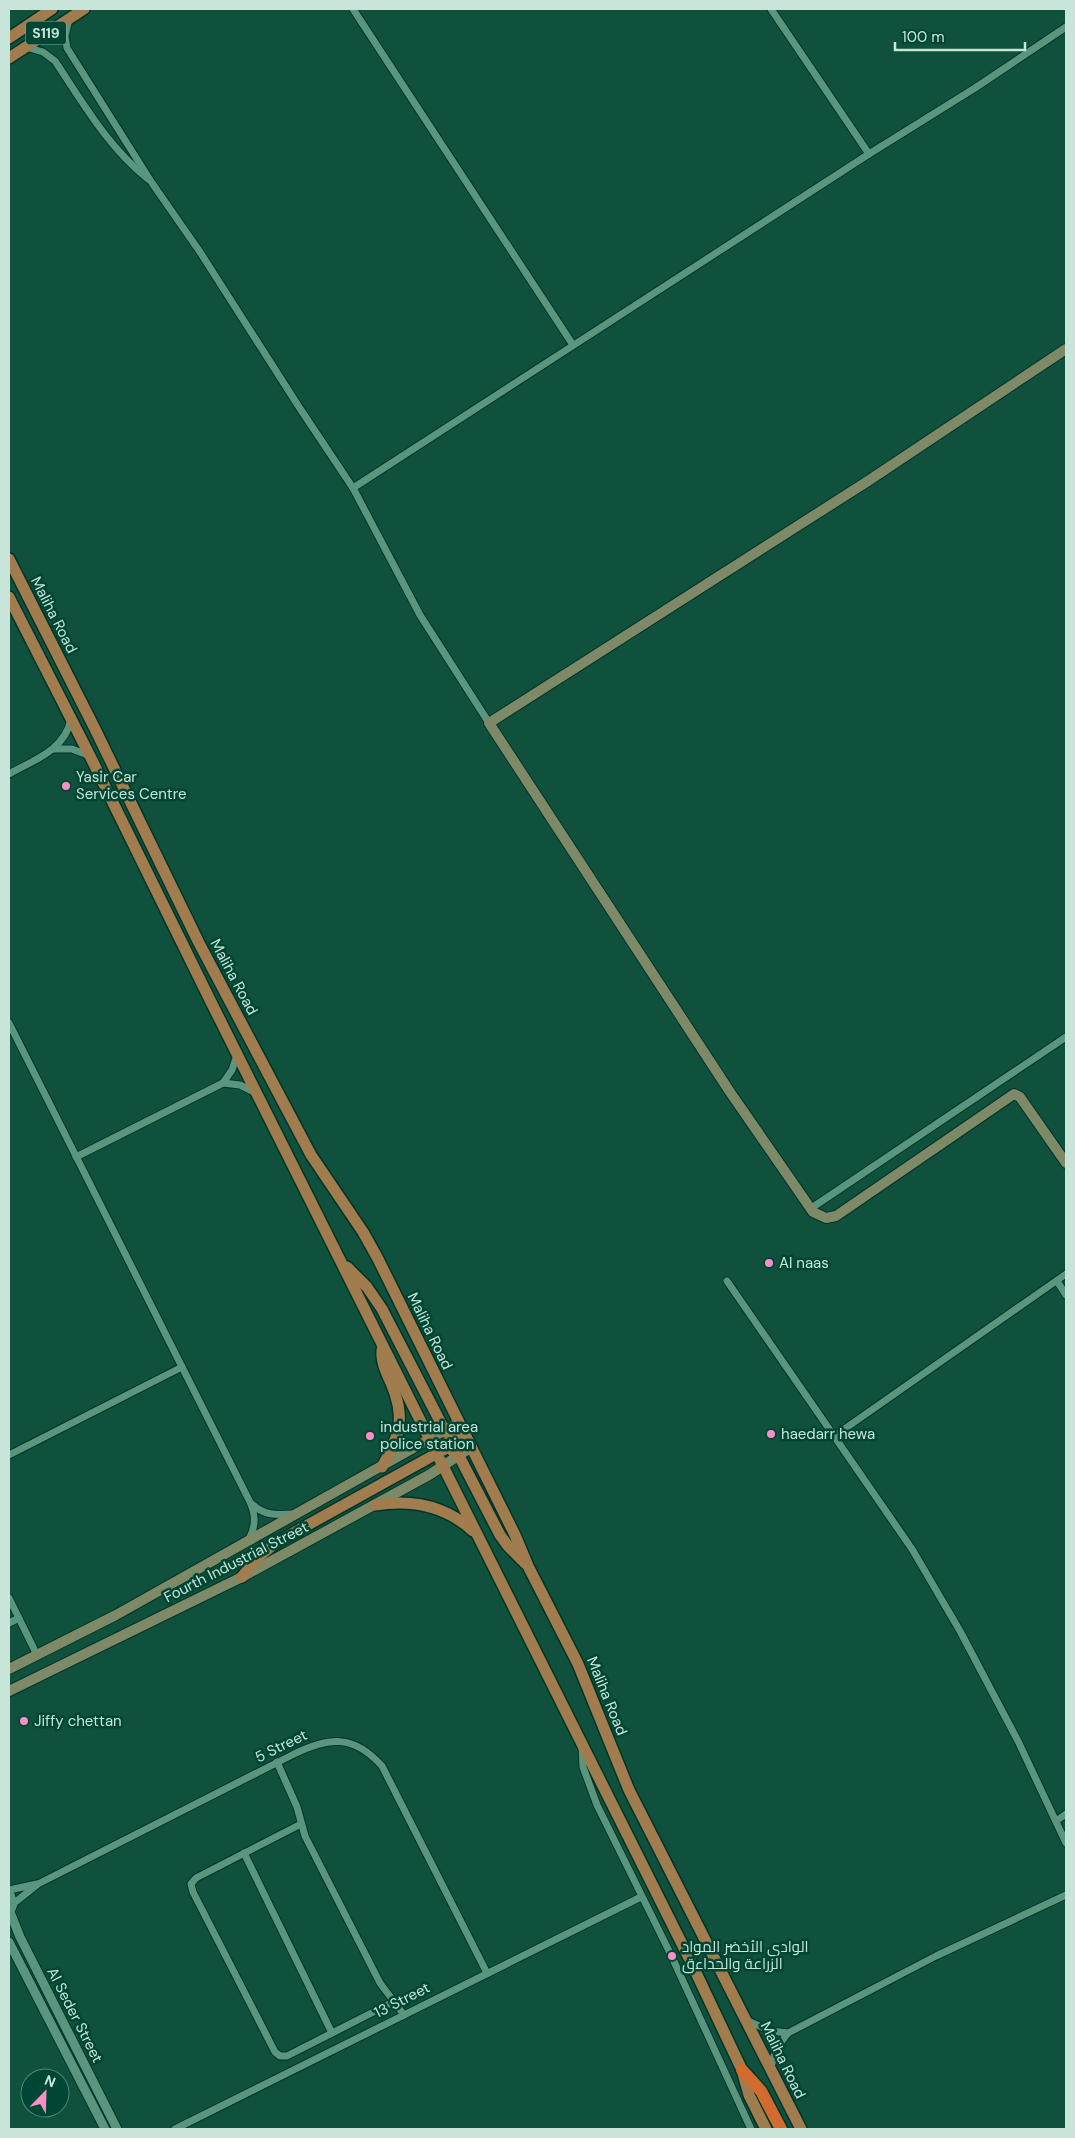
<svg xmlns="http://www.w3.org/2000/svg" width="1075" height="2138" font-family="'DM Sans',Cairo,sans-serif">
	<rect width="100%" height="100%" fill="#10513e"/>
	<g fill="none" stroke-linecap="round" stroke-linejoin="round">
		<g stroke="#013426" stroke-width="9">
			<g id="minor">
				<polyline points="353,9 573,345"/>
				<polyline points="771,9 869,154"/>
				<polyline points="69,19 65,36 67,48 152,183 200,252 299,407 353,488 420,615 489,723"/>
				<path d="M26,47L43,52L55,61C83,103 108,147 148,179"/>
				<polyline points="353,488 869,154 975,88 1066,27"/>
				<polyline points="54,749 72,749 90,756"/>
				<path d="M9,774C34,760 65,750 71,719"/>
				<path d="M9,1023L250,1502C256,1515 256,1526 249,1539"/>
				<polyline points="223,1083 240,1085 256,1093"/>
				<polyline points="76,1157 223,1083 232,1070 237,1055"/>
				<polyline points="810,1209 1066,1037"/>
				<polyline points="727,1281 912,1549 960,1631 1018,1741 1066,1843"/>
				<polyline points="1057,1281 1066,1295"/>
				<polyline points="833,1437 1066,1274"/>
				<polyline points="9,1455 182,1367"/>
				<path d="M252,1504C265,1516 276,1515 293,1514"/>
				<polyline points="9,1598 37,1655"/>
				<polyline points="9,1623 19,1618"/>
				<polyline points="582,1746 583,1767 597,1805 671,1955 751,2129"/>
				<polyline points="277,1762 297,1807 305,1836 380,1983 404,2015"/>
				<polyline points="1056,1821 1066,1814"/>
				<polyline points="301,1824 196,1878 191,1884 193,1892 275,2052 280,2056 287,2056 395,2001"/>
				<polyline points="244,1853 332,2033"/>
				<polyline points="9,1890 37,1884"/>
				<path d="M13,1904L38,1884L294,1754C329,1737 353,1734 382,1766L487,1973"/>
				<polyline points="748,2021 771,2031 788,2033"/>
				<polyline points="771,2067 776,2049 788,2033 936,1956 1066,1895"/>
				<polyline points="175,2129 641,1897"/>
			</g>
		</g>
		<g stroke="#013426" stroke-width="11">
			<g id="tertiary">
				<polyline points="9,1891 13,1904 9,1914"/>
				<polyline points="10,1912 20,1937 117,2129"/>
				<polyline points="9,1942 105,2129"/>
			</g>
		</g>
		<g stroke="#013426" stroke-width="12">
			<g id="secondary">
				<polyline points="1066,349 868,481 489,723 730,1092 813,1212 826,1218 836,1216 1014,1094 1020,1097 1066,1163"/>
				<polyline points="9,1669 116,1615 458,1423"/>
				<polyline points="9,1691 242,1577 429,1475 470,1448"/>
			</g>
		</g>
		<g stroke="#013426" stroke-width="14">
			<g id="primary">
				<polyline points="9,38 52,9"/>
				<polyline points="9,58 84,9"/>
				<polyline points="9,559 95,729 199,943 311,1155 363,1232 377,1257 515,1535 528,1566 578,1664 629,1790 801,2129"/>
				<polyline points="9,597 90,756 211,1002 691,1962 742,2070 749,2095 766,2129"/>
				<polyline points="347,1267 367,1287 382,1309 445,1431 460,1444"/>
				<path d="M382,1350C381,1362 386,1372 391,1383C406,1418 400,1435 382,1467"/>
				<polyline points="444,1444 459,1456 500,1535 508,1546 525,1563"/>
				<path d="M375,1505C412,1499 445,1505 473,1531"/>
				<polyline points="242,1577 257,1558 277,1542 445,1449 457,1435 458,1423"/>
			</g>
		</g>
		<g stroke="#013426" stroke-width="15">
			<polyline id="motorway" points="742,2070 761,2091 781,2129"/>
		</g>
		<use href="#minor" stroke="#59957f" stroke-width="7"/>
		<use href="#tertiary" stroke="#59957f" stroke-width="9"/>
		<use href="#secondary" stroke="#7d8967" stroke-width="10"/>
		<use href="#primary" stroke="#a17c4e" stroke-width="11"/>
		<use href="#motorway" stroke="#d16c2e" stroke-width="12"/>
	</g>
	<g fill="#fa8fc6" stroke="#004634" stroke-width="2">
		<circle cx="66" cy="786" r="5"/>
		<circle cx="769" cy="1263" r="5"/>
		<circle cx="771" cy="1434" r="5"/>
		<circle cx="370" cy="1436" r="5"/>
		<circle cx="24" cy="1721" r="5"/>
		<circle cx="672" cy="1956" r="5"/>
	</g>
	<g text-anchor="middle" stroke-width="5" stroke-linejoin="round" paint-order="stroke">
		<rect fill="#004634" stroke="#8bb5a7" stroke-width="1" x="26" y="21.5" width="40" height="23" rx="4"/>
		<g font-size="14" font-weight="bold" fill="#c7e5d8">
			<text x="46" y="38">S119</text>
		</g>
		<g font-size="15" fill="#c7e5d8" stroke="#004634">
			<text transform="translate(54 615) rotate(63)" y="5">Maliha Road</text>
			<text transform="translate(234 977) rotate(62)" y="5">Maliha Road</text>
			<text transform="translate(430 1331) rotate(64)" y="5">Maliha Road</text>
			<text transform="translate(236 1562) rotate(-27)" y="5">Fourth Industrial Street</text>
			<text transform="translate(607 1696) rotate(68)" y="5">Maliha Road</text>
			<text transform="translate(281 1746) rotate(-26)" y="5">5 Street</text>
			<text transform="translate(402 2000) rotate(-27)" y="5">13 Street</text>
			<text transform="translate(75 2015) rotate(63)" y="5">Al Seder Street</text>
			<text transform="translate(783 2060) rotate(64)" y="5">Maliha Road</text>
		</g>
		<g font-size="15" fill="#c7e5d8" stroke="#004634" text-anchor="start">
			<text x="76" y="782">Yasir Car<tspan x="76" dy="17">Services Centre</tspan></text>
			<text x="779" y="1268">Al naas</text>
			<text x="380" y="1432">industrial area<tspan x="380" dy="17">police station</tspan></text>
			<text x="781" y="1439">haedarr hewa</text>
			<text x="34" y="1726">Jiffy chettan</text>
			<text x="682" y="1952">الوادى الأخضر المواد<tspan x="682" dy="17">الزراعة والحداءق</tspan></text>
		</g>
	</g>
	<rect width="1075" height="2138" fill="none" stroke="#c7e5d8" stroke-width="20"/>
	<g transform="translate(45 2093) rotate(23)"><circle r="24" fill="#004634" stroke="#508676"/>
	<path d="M0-4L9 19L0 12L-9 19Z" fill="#fa8fc6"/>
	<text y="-8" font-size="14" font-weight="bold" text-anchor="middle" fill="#c7e5d8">N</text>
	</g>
	<path d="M895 42v8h130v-8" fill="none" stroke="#c7e5d8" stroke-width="2.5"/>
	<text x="902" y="42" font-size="15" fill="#c7e5d8" stroke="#004634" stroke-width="4" paint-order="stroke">100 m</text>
</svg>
